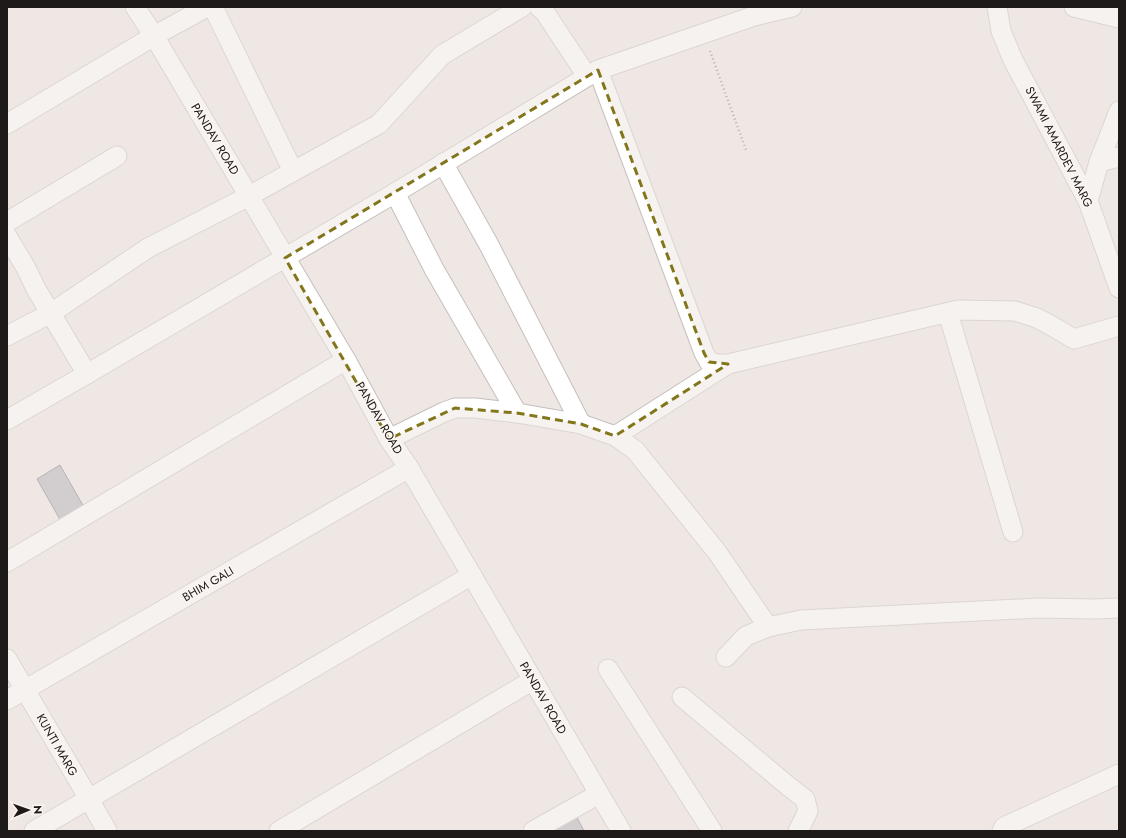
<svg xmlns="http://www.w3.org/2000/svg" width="1126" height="838" font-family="Jost,sans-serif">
	<rect width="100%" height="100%" fill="#eee7e4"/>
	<g fill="#b0b0b6" stroke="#74747a">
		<polygon points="60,465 85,509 62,523 37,479"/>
		<polygon points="575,814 584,831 546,831"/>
	</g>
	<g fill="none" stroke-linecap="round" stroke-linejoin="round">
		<g stroke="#c6bfbc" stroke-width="21">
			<g id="street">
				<polyline points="135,7 154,36 346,360 389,439 409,468 621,831"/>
				<polyline points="213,7 293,171"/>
				<polyline points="539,7 544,11 587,76"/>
				<polyline points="997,7 1001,31 1013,60 1088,201 1119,288"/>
				<polyline points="1074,7 1119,18"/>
				<polyline points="598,70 704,353 709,362 718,364 728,364 958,310 1015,311 1037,318 1052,326 1074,339 1119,326"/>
				<polyline points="7,124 154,36 207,7"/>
				<polyline points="1099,162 1119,157"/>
				<polyline points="443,163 489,245 581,424"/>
				<polyline points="395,193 434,269 517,413"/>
				<polyline points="1088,201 1099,162 1119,111"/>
				<polyline points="7,222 117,156"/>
				<polyline points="7,236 26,268 36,289 87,374"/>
				<polyline points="948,313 1013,532"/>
				<polyline points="7,336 51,313 148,248 249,196 379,124 442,55 522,7"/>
				<polyline points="7,420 87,374 395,193 598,70 754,16 792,7"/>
				<polyline points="615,436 728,364"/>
				<polyline points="389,439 444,412 455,408 475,408 517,413 581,424 615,436 635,450 717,552 768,627"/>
				<polyline points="7,562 346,360"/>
				<polyline points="726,657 746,636 768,627 801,620 1039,608 1095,609 1119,608"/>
				<polyline points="7,659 89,799 107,831"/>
				<polyline points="608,669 712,831"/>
				<polyline points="682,697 788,786 805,799 808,811 798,831"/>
				<polyline points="7,700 409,468"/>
				<polyline points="34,831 472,575"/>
				<polyline points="279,831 533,680"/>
				<polyline points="533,831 599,794"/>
				<polyline points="1002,831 1004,827 1119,774"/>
			</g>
		</g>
		<polyline stroke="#7b7775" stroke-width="2.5" stroke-dasharray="1 3" stroke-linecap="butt" points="710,51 746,150"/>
		<use href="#street" stroke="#fff" stroke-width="19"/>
	</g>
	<path d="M0 0H1126V838H0ZM598,70L704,353L709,362L728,364L615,436L581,424L517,413L455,408L389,439L285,258Z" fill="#eee7e4" fill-opacity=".55" fill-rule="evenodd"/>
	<path fill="none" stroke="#83761a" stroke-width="3" stroke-dasharray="8 5" stroke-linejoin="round" d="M598,70L704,353L709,362L728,364L615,436L581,424L517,413L455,408L389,439L285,258Z"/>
	<g text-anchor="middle" stroke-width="3.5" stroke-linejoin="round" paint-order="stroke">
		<g font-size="12" fill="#1d1a19" stroke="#fcf5f1">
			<text transform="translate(215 139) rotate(59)" y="4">PANDAV ROAD</text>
			<text transform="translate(1059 147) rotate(63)" y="4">SWAMI AMARDEV MARG</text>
			<text transform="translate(379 418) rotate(60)" y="4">PANDAV ROAD</text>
			<text transform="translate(208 584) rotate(-30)" y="4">BHIM GALI</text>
			<text transform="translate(543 698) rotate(60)" y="4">PANDAV ROAD</text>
			<text transform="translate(57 745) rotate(60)" y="4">KUNTI MARG</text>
		</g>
	</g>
	<rect width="1126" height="838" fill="none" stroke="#1d1a19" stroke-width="16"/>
	<g transform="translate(28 810) rotate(88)" stroke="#fcf5f1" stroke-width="3" paint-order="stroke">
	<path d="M0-3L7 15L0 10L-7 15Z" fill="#1d1a19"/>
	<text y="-6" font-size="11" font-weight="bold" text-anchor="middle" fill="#1d1a19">N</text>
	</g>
</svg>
